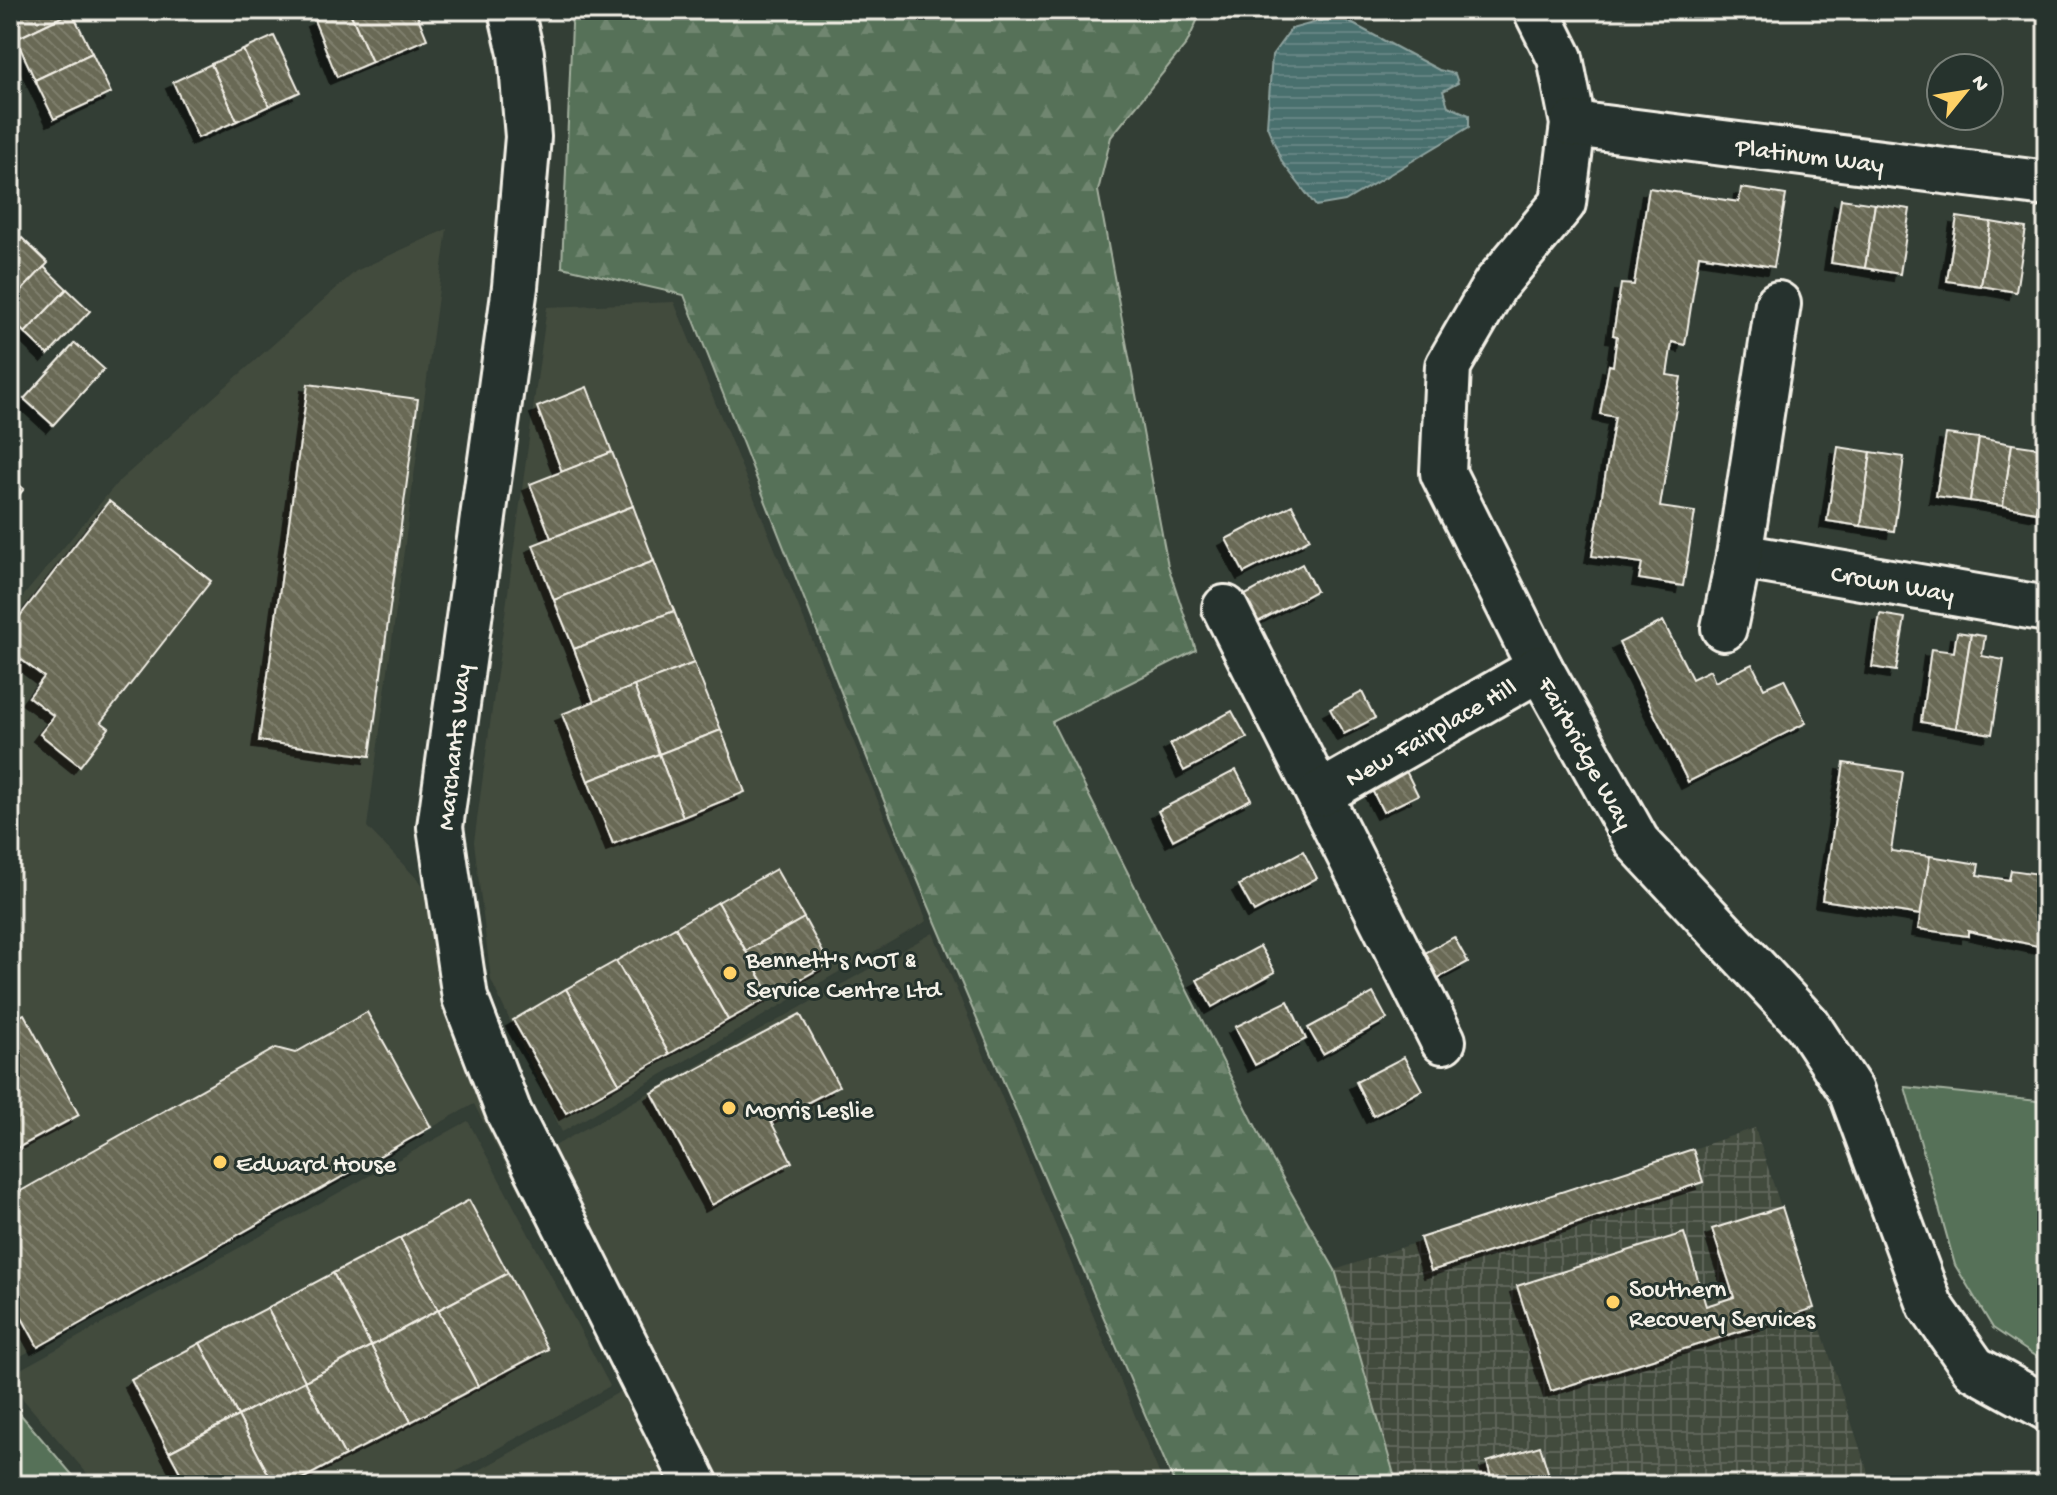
<svg xmlns="http://www.w3.org/2000/svg" width="2057" height="1495" font-family="'Gochi Hand',sans-serif">
	<defs>
		<pattern id="industrial-grid" width="8" height="8" patternUnits="userSpaceOnUse" patternTransform="scale(2)"><rect width="8" height="8" fill="#434b3e"/><path d="M0 4h8M4 0v8" fill="none" stroke="#5f655a"/></pattern>
		<pattern id="forest-firs" width="22" height="20" patternUnits="userSpaceOnUse" patternTransform="scale(2)"><rect width="22" height="20" fill="#567158"/><path d="M5 1l3.5 6h-7zM16 11l3.5 6h-7z" fill="#6f8670"/></pattern>
		<pattern id="water-rules" width="6" height="5" patternUnits="userSpaceOnUse" patternTransform="scale(2)"><rect width="6" height="5" fill="#4a6f6e"/><path d="M0 2.5h6" fill="none" stroke="#658483"/></pattern>
		<pattern id="building-back-hatch" width="6" height="6" patternUnits="userSpaceOnUse" patternTransform="scale(2)"><rect width="6" height="6" fill="#696954"/><path d="M-1 5l2 2M0 0l6 6M5-1l2 2" fill="none" stroke="#7f7f6d"/></pattern>
		<filter id="shadow"><feDropShadow dx="-7" dy="7" stdDeviation="0" flood-color="#0009"/></filter>
	</defs>
	<rect width="100%" height="100%" fill="#333e35"/>
	<filter id="ink" filterUnits="userSpaceOnUse"><feTurbulence type="fractalNoise" baseFrequency=".0125" numOctaves="2"/><feDisplacementMap in="SourceGraphic" scale="16" xChannelSelector="R" yChannelSelector="G"/><feConvolveMatrix kernelMatrix="1 2 1 2 8 2 1 2 1" color-interpolation-filters="sRGB"/></filter>
	<g filter="url(#ink)">
		<g fill="#434b3e">
			<polygon points="447,229 367,827 451,914 483,1011 551,1148 933,933 1164,1485 453,1485 623,1390 474,1104 10,1362 10,612 118,482 356,271"/>
			<polygon points="674,302 927,921 562,1132 491,980 474,842 547,307"/>
			<polygon points="468,1121 610,1386 432,1485 97,1485 10,1384 10,1375"/>
		</g>
		<polygon fill="url(#industrial-grid)" points="1755,1128 1872,1485 1395,1485 1335,1270"/>
		<polygon fill="url(#forest-firs)" stroke="#a5b1a0" stroke-width="2" points="569,10 1202,10 1187,43 1111,137 1098,191 1168,566 1196,650 1052,722 1272,1159 1335,1270 1397,1485 1175,1485 885,803 684,295 562,267 572,24"/>
		<g fill="#567158" stroke="#a5b1a0" stroke-width="2">
			<polygon points="1905,1087 2047,1102 2047,1364 1993,1328 1955,1265"/>
			<polygon points="10,1402 81,1485 10,1485"/>
		</g>
		<polygon fill="url(#water-rules)" stroke="#8ea39f" stroke-width="2" points="1338,16 1439,70 1455,74 1458,83 1443,91 1448,106 1469,115 1469,127 1345,201 1316,206 1282,162 1267,126 1272,55 1291,29"/>
		<g fill="url(#building-back-hatch)" stroke="#f4f1e8" stroke-width="2" filter="url(#shadow)">
			<polygon points="10,10 71,10 72,12 16,39 10,25"/>
			<polygon points="337,10 349,10 372,62 337,77 314,20"/>
			<polygon points="349,10 415,10 427,39 372,62"/>
			<polygon points="72,12 92,53 35,80 16,39"/>
			<polygon points="274,36 300,92 269,106 243,50"/>
			<polygon points="243,50 269,106 237,121 211,64"/>
			<polygon points="92,53 111,93 54,119 35,80"/>
			<polygon points="211,64 237,121 198,138 173,82"/>
			<polygon points="1649,188 1739,202 1741,188 1786,195 1774,267 1699,255 1685,345 1672,342 1667,375 1681,377 1660,507 1695,512 1683,586 1639,579 1642,563 1592,556 1615,417 1600,414 1609,365 1613,366 1617,336 1613,335 1621,284 1634,285"/>
			<polygon points="1841,199 1875,204 1865,268 1831,263"/>
			<polygon points="1875,204 1910,209 1900,274 1865,268"/>
			<polygon points="1957,217 1991,222 1981,286 1947,281"/>
			<polygon points="1991,222 2026,228 2016,292 1981,286"/>
			<polygon points="22,238 48,263 19,294 10,285 10,250"/>
			<polygon points="44,267 67,289 25,333 10,319 10,303"/>
			<polygon points="10,285 19,294 10,303"/>
			<polygon points="67,289 90,311 48,355 25,333"/>
			<polygon points="75,343 104,369 53,425 24,399"/>
			<polygon points="308,384 418,399 370,756 259,741"/>
			<polygon points="587,387 612,452 562,472 537,407"/>
			<polygon points="1946,434 1979,438 1970,501 1936,496"/>
			<polygon points="1979,438 2012,444 2003,506 1970,501"/>
			<polygon points="2012,444 2046,449 2036,512 2003,506"/>
			<polygon points="1838,447 1871,452 1861,526 1827,521"/>
			<polygon points="2046,449 2047,449 2047,513 2036,512"/>
			<polygon points="612,452 633,506 551,538 530,484"/>
			<polygon points="1871,452 1904,457 1894,531 1861,526"/>
			<polygon points="10,477 24,489 10,505"/>
			<polygon points="109,501 211,581 101,722 109,728 80,766 40,734 54,716 29,697 44,677 10,651 10,629"/>
			<polygon points="1292,505 1310,539 1244,573 1226,539"/>
			<polygon points="633,506 654,561 554,600 533,545"/>
			<polygon points="654,561 674,611 574,649 554,600"/>
			<polygon points="1302,564 1316,591 1252,625 1238,599"/>
			<polygon points="674,611 694,663 594,702 574,649"/>
			<polygon points="1880,614 1905,618 1896,671 1872,667"/>
			<polygon points="1663,621 1692,679 1710,670 1715,682 1752,664 1764,688 1784,679 1806,723 1688,782 1619,643"/>
			<polygon points="1957,632 1971,634 1956,728 1921,722 1931,649 1954,652"/>
			<polygon points="1971,634 1985,636 1982,656 2004,660 1992,734 1956,728"/>
			<polygon points="694,663 721,730 659,754 634,686"/>
			<polygon points="634,686 659,754 588,781 562,714"/>
			<polygon points="1362,692 1375,718 1344,734 1330,709"/>
			<polygon points="1232,711 1247,738 1184,771 1170,744"/>
			<polygon points="721,730 745,792 683,817 659,754"/>
			<polygon points="659,754 683,817 613,844 588,781"/>
			<polygon points="1844,763 1903,772 1891,851 1930,856 1921,915 1822,900"/>
			<polygon points="1236,770 1251,799 1173,840 1158,811"/>
			<polygon points="1406,771 1418,795 1383,812 1371,788"/>
			<polygon points="1303,851 1317,878 1254,912 1239,885"/>
			<polygon points="1930,856 1979,864 1977,875 2009,880 2011,870 2047,875 2047,948 1968,931 1968,936 1918,929"/>
			<polygon points="776,869 804,918 746,951 718,902"/>
			<polygon points="718,902 771,996 728,1020 675,927"/>
			<polygon points="804,918 829,963 771,996 746,951"/>
			<polygon points="675,927 728,1020 669,1054 616,961"/>
			<polygon points="1454,937 1468,962 1431,982 1418,957"/>
			<polygon points="1260,946 1275,972 1212,1007 1197,980"/>
			<polygon points="616,961 669,1054 619,1083 566,989"/>
			<polygon points="566,989 619,1083 566,1113 513,1020"/>
			<polygon points="1373,993 1387,1019 1323,1054 1308,1028"/>
			<polygon points="1288,1001 1306,1039 1255,1065 1235,1027"/>
			<polygon points="367,1012 431,1127 38,1347 10,1296 10,1197 276,1048 295,1053"/>
			<polygon points="24,1014 79,1115 10,1152 10,1021"/>
			<polygon points="800,1014 839,1086 771,1122 792,1162 712,1205 652,1093"/>
			<polygon points="1404,1057 1422,1090 1373,1116 1356,1082"/>
			<polygon points="1693,1149 1703,1182 1431,1271 1420,1238"/>
			<polygon points="469,1200 508,1273 438,1310 400,1238"/>
			<polygon points="1782,1207 1814,1308 1551,1391 1517,1286 1684,1233 1706,1306 1734,1297 1712,1229"/>
			<polygon points="400,1238 438,1310 371,1346 333,1273"/>
			<polygon points="333,1273 371,1346 305,1381 267,1308"/>
			<polygon points="508,1273 548,1349 478,1386 438,1310"/>
			<polygon points="267,1308 305,1381 238,1416 200,1343"/>
			<polygon points="438,1310 478,1386 411,1422 371,1346"/>
			<polygon points="200,1343 238,1416 169,1452 131,1380"/>
			<polygon points="371,1346 411,1422 345,1456 305,1381"/>
			<polygon points="305,1381 345,1456 291,1485 274,1485 238,1416"/>
			<polygon points="238,1416 274,1485 187,1485 169,1452"/>
			<polygon points="1540,1446 1552,1485 1493,1485 1487,1462"/>
		</g>
		<g fill="none" stroke-linecap="round" stroke-linejoin="round">
			<g stroke="#f4f1e8" stroke-width="50">
				<g id="minor">
					<polyline points="511,10 521,53 528,137 515,287 440,827 465,998 509,1113 696,1485"/>
					<polyline points="1536,10 1560,58 1573,124 1563,203 1495,285 1448,366 1443,473 1540,668 1637,842 1807,1024 1851,1091 1930,1305 1974,1368 2047,1408"/>
					<polyline points="1573,124 2047,184"/>
					<polyline points="1739,556 2047,609"/>
					<polyline points="1225,608 1443,1041"/>
					<polyline points="1724,628 1739,556 1778,304"/>
					<polyline points="1320,794 1540,668"/>
				</g>
			</g>
			<use href="#minor" stroke="#26332d" stroke-width="44"/>
		</g>
	</g>
	<g fill="#ffd166" stroke="#26332d" stroke-width="3">
		<circle cx="730" cy="973" r="8"/>
		<circle cx="729" cy="1108" r="8"/>
		<circle cx="220" cy="1162" r="8"/>
		<circle cx="1613" cy="1302" r="8"/>
	</g>
	<g text-anchor="middle" stroke-width="6" stroke-linejoin="round" paint-order="stroke">
		<g font-size="26" fill="#f4f1e8" stroke="#26332d">
			<text transform="translate(1810 154) rotate(7)" y="9">Platinum Way</text>
			<text transform="translate(1893 582) rotate(10)" y="9">Crown Way</text>
			<text transform="translate(1430 731) rotate(-30)" y="9">New Fairplace Hill</text>
			<text transform="translate(452 747) rotate(-84)" y="9">Marchants Way</text>
			<text transform="translate(1587 752) rotate(61)" y="9">Fairbridge Way</text>
		</g>
		<g font-size="26" fill="#f4f1e8" stroke="#26332d" text-anchor="start">
			<text x="746" y="967">Bennett's MOT &amp;<tspan x="746" dy="30">Service Centre Ltd</tspan></text>
			<text x="745" y="1117">Morris Leslie</text>
			<text x="236" y="1171">Edward House</text>
			<text x="1629" y="1296">Southern<tspan x="1629" dy="30">Recovery Services</tspan></text>
		</g>
	</g>
	<rect width="2057" height="1495" fill="none" stroke="#26332d" stroke-width="40"/>
	<rect x="20" y="20" width="2017" height="1455" fill="none" stroke="#f4f1e8" stroke-width="3" filter="url(#ink)"/>
	<g transform="translate(1965 92) rotate(60)"><circle r="38" fill="#26332d" stroke="#787f78" stroke-width="2"/>
	<path d="M0-6L14 30L0 20L-14 30Z" fill="#ffd166"/>
	<text y="-12" font-size="22" font-weight="bold" text-anchor="middle" fill="#f4f1e8">N</text>
	</g>
</svg>
